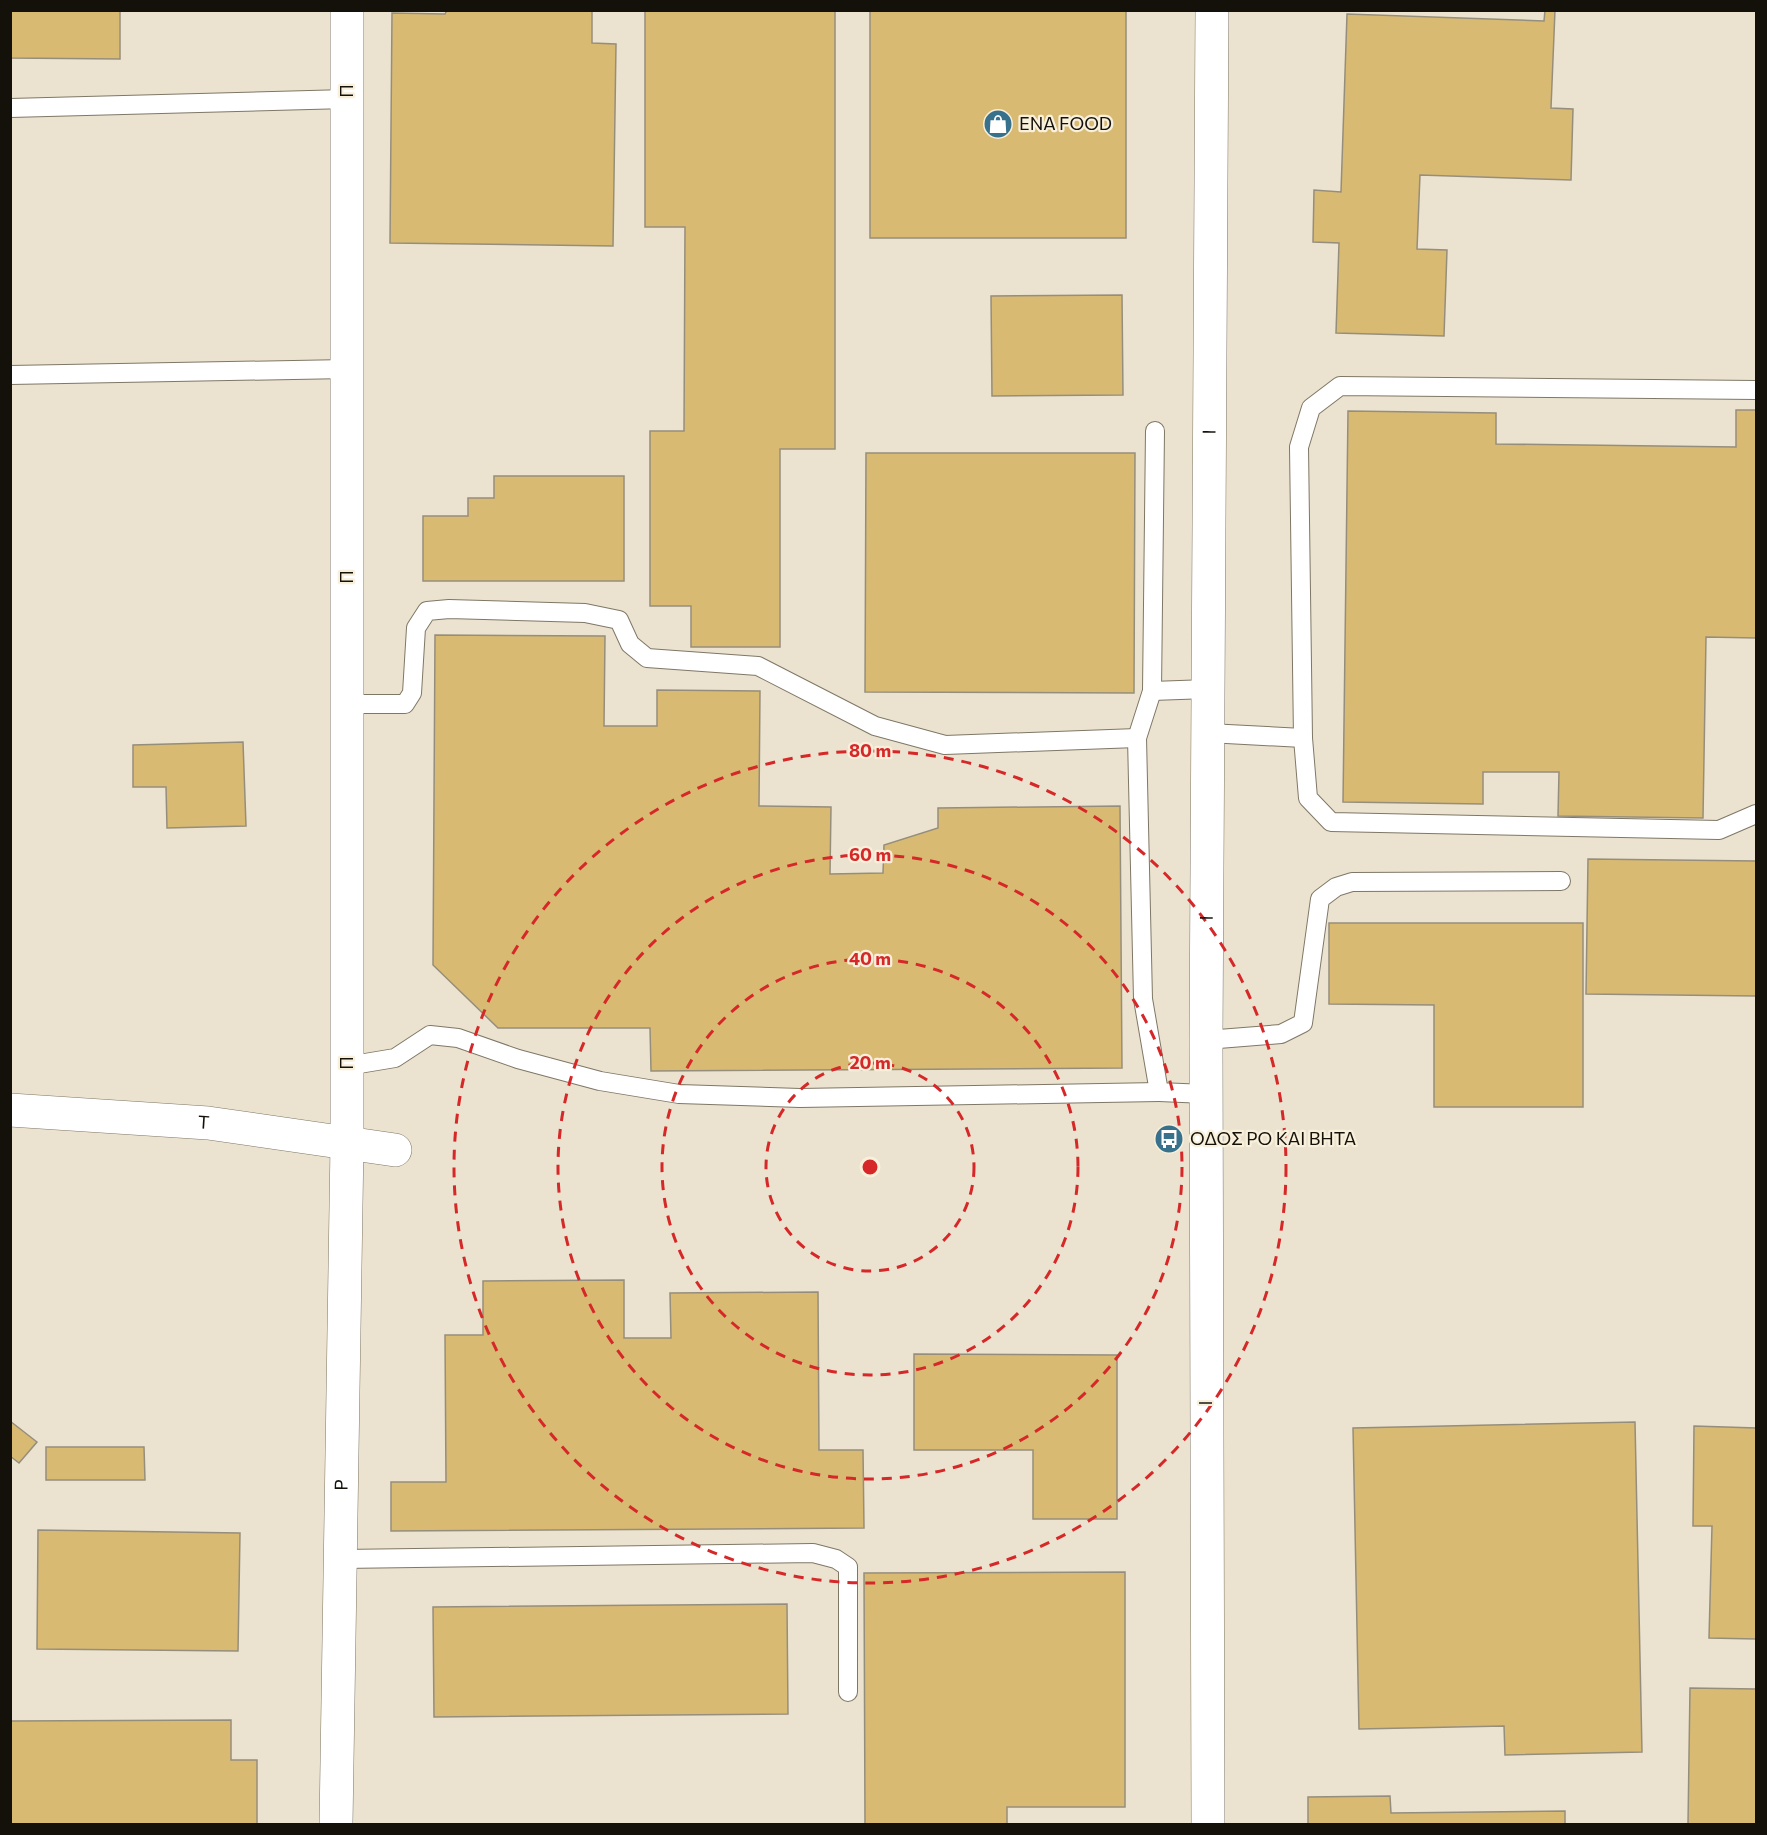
<svg xmlns="http://www.w3.org/2000/svg" width="1767" height="1835" font-family="Commissioner,sans-serif">
	<rect width="100%" height="100%" fill="#ebe3cf"/>
	<g fill="#d8ba73" stroke="#968e7c" stroke-width="1.5">
		<polygon points="10,10 120,10 120,59 10,58"/>
		<polygon points="447,10 592,10 592,43 616,44 613,246 390,243 392,13 445,14"/>
		<polygon points="645,10 835,10 835,449 780,449 780,647 691,647 691,606 650,606 650,431 684,431 685,227 645,227"/>
		<rect x="870" y="10" width="256" height="228"/>
		<polygon points="1545,10 1555,10 1551,108 1573,109 1571,180 1420,175 1417,249 1447,250 1444,336 1336,333 1339,243 1313,242 1314,190 1341,192 1347,14 1544,21"/>
		<polygon points="1122,295 1123,395 992,396 991,296"/>
		<polygon points="1736,410 1756,410 1756,638 1706,637 1703,818 1558,816 1559,772 1483,772 1483,804 1343,802 1348,411 1496,413 1496,444 1736,447"/>
		<polygon points="866,453 1135,453 1134,693 865,692"/>
		<polygon points="494,476 624,476 624,581 423,581 423,516 468,516 468,498 494,498"/>
		<polygon points="435,635 605,636 604,726 657,726 657,690 760,691 759,806 831,807 830,874 883,873 884,845 938,828 938,808 1120,806 1122,1068 651,1071 650,1028 498,1028 433,965"/>
		<polygon points="243,742 246,826 167,828 166,787 133,787 133,745"/>
		<polygon points="1588,859 1756,861 1756,996 1586,994"/>
		<polygon points="1329,923 1583,923 1583,1107 1434,1107 1434,1005 1329,1004"/>
		<polygon points="624,1280 624,1338 671,1338 670,1293 818,1292 819,1450 863,1450 864,1528 391,1531 391,1482 446,1482 445,1335 483,1335 483,1281"/>
		<polygon points="914,1354 1117,1355 1117,1519 1033,1519 1033,1450 914,1450"/>
		<polygon points="10,1421 37,1442 19,1463 10,1456"/>
		<polygon points="1635,1422 1642,1752 1505,1755 1504,1726 1359,1729 1353,1428"/>
		<polygon points="1694,1426 1756,1428 1756,1639 1709,1638 1712,1526 1693,1526"/>
		<polygon points="46,1447 144,1447 145,1480 46,1480"/>
		<polygon points="38,1530 240,1533 238,1651 37,1649"/>
		<polygon points="1125,1572 1125,1807 1007,1807 1007,1824 865,1824 864,1573"/>
		<polygon points="787,1604 788,1714 434,1717 433,1607"/>
		<polygon points="1690,1688 1756,1689 1756,1824 1688,1824"/>
		<polygon points="231,1720 231,1760 257,1760 257,1824 10,1824 10,1721"/>
		<polygon points="1390,1796 1391,1813 1565,1811 1565,1824 1308,1824 1308,1797"/>
	</g>
	<g fill="none" stroke-linecap="round" stroke-linejoin="round">
		<g stroke="#7f7766" stroke-width="20">
			<g id="service">
				<polyline points="10,108 347,99"/>
				<polyline points="10,375 347,369"/>
				<polyline points="1756,390 1340,386 1311,408 1299,447 1303,738 1308,798 1331,822 1719,830 1756,814"/>
				<polyline points="1155,431 1152,691 1137,738 1143,999 1159,1092 1206,1094"/>
				<polyline points="1152,691 1208,689"/>
				<polyline points="347,704 405,704 412,693 416,628 427,611 449,609 585,613 619,620 630,644 647,658 758,666 875,726 945,745 1137,738"/>
				<polyline points="1208,733 1303,738"/>
				<polyline points="1206,1040 1281,1034 1303,1023 1320,899 1336,887 1352,882 1561,881"/>
				<polyline points="347,1066 395,1058 430,1035 458,1038 518,1059 600,1081 679,1094 800,1098 1159,1092"/>
				<polyline points="341,1559 813,1553 836,1559 848,1567 848,1692"/>
			</g>
		</g>
		<g stroke="#7f7766" stroke-width="34">
			<g id="minor">
				<path id="s1" d="M10,1110L208,1123L395,1150"/>
				<path id="s2" d="M336,1824L347,1144V10"/>
				<path id="s3" d="M1208,1824L1206,1040L1212,10"/>
			</g>
		</g>
		<use href="#service" stroke="#fff" stroke-width="18"/>
		<use href="#minor" stroke="#fff" stroke-width="33"/>
	</g>
	<g fill="none" stroke="#d62828" stroke-width="3" stroke-dasharray="10 8">
		<circle cx="870" cy="1167" r="104"/>
		<circle cx="870" cy="1167" r="208"/>
		<circle cx="870" cy="1167" r="312"/>
		<circle cx="870" cy="1167" r="416"/>
	</g>
	<defs>
		<g id="shop-disc" transform="scale(1.5)"><circle r="9.5" fill="#38718b" stroke="#f9f0dc"/><path d="M-5-2.5h2.3a2.7 3.5 0 0 1 5.4 0H5L5.5 6h-11ZM-1.5-2.5h3a1.5 2.3 0 0 0-3 0Z" fill="#fff"/></g>
		<g id="bus-disc" transform="scale(1.5)"><circle r="9.5" fill="#38718b" stroke="#f9f0dc"/><path d="M-5-6H5V4H4V6H2V4H-2V6H-4V4H-5ZM-3.5-4V0h7V-4ZM-3.5 1.2v1.5H-2V1.2ZM2 1.2v1.5H3.5V1.2Z" fill="#fff"/></g>
	</defs>
	<g fill-rule="evenodd">
		<use href="#shop-disc" x="998" y="124"/>
		<use href="#bus-disc" x="1169" y="1139"/>
	</g>
	<g text-anchor="middle" stroke-width="4.5" stroke-linejoin="round" paint-order="stroke">
		<g font-size="18" fill="#14110b" stroke="#f9f0dc">
			<text transform="translate(347 91) rotate(-90)" y="6">Π</text>
			<text dy="6" stroke="none"><textPath href="#s3" startOffset="1392">Ι</textPath></text>
			<text transform="translate(347 577) rotate(-90)" y="6">Π</text>
			<text dy="6" stroke="none"><textPath href="#s3" startOffset="906">Ι</textPath></text>
			<text transform="translate(347 1063) rotate(-90)" y="6">Π</text>
			<text dy="6" stroke="none"><textPath href="#s1" startOffset="194">Τ</textPath></text>
			<text transform="translate(1206 1403) rotate(-90)" y="6">Ι</text>
			<text dy="6" stroke="none"><textPath href="#s2" startOffset="339">Ρ</textPath></text>
		</g>
		<g font-size="18" fill="#14110b" stroke="#f9f0dc" text-anchor="start">
			<text x="1019" y="130">ENA FOOD</text>
			<text x="1190" y="1145">ΟΔΟΣ ΡΟ ΚΑΙ ΒΗΤΑ</text>
		</g>
	</g>
	<circle cx="870" cy="1167" r="9" fill="#d62828" stroke="#f9f0dc" stroke-width="3"/>
	<g font-size="18" text-anchor="middle" font-weight="bold" fill="#d62828" stroke="#f9f0dc" stroke-width="4.5" stroke-linejoin="round" paint-order="stroke">
		<text x="870" y="757">80 m</text>
		<text x="870" y="861">60 m</text>
		<text x="870" y="965">40 m</text>
		<text x="870" y="1069">20 m</text>
	</g>
	<rect width="1767" height="1835" fill="none" stroke="#14110b" stroke-width="24"/>
</svg>
